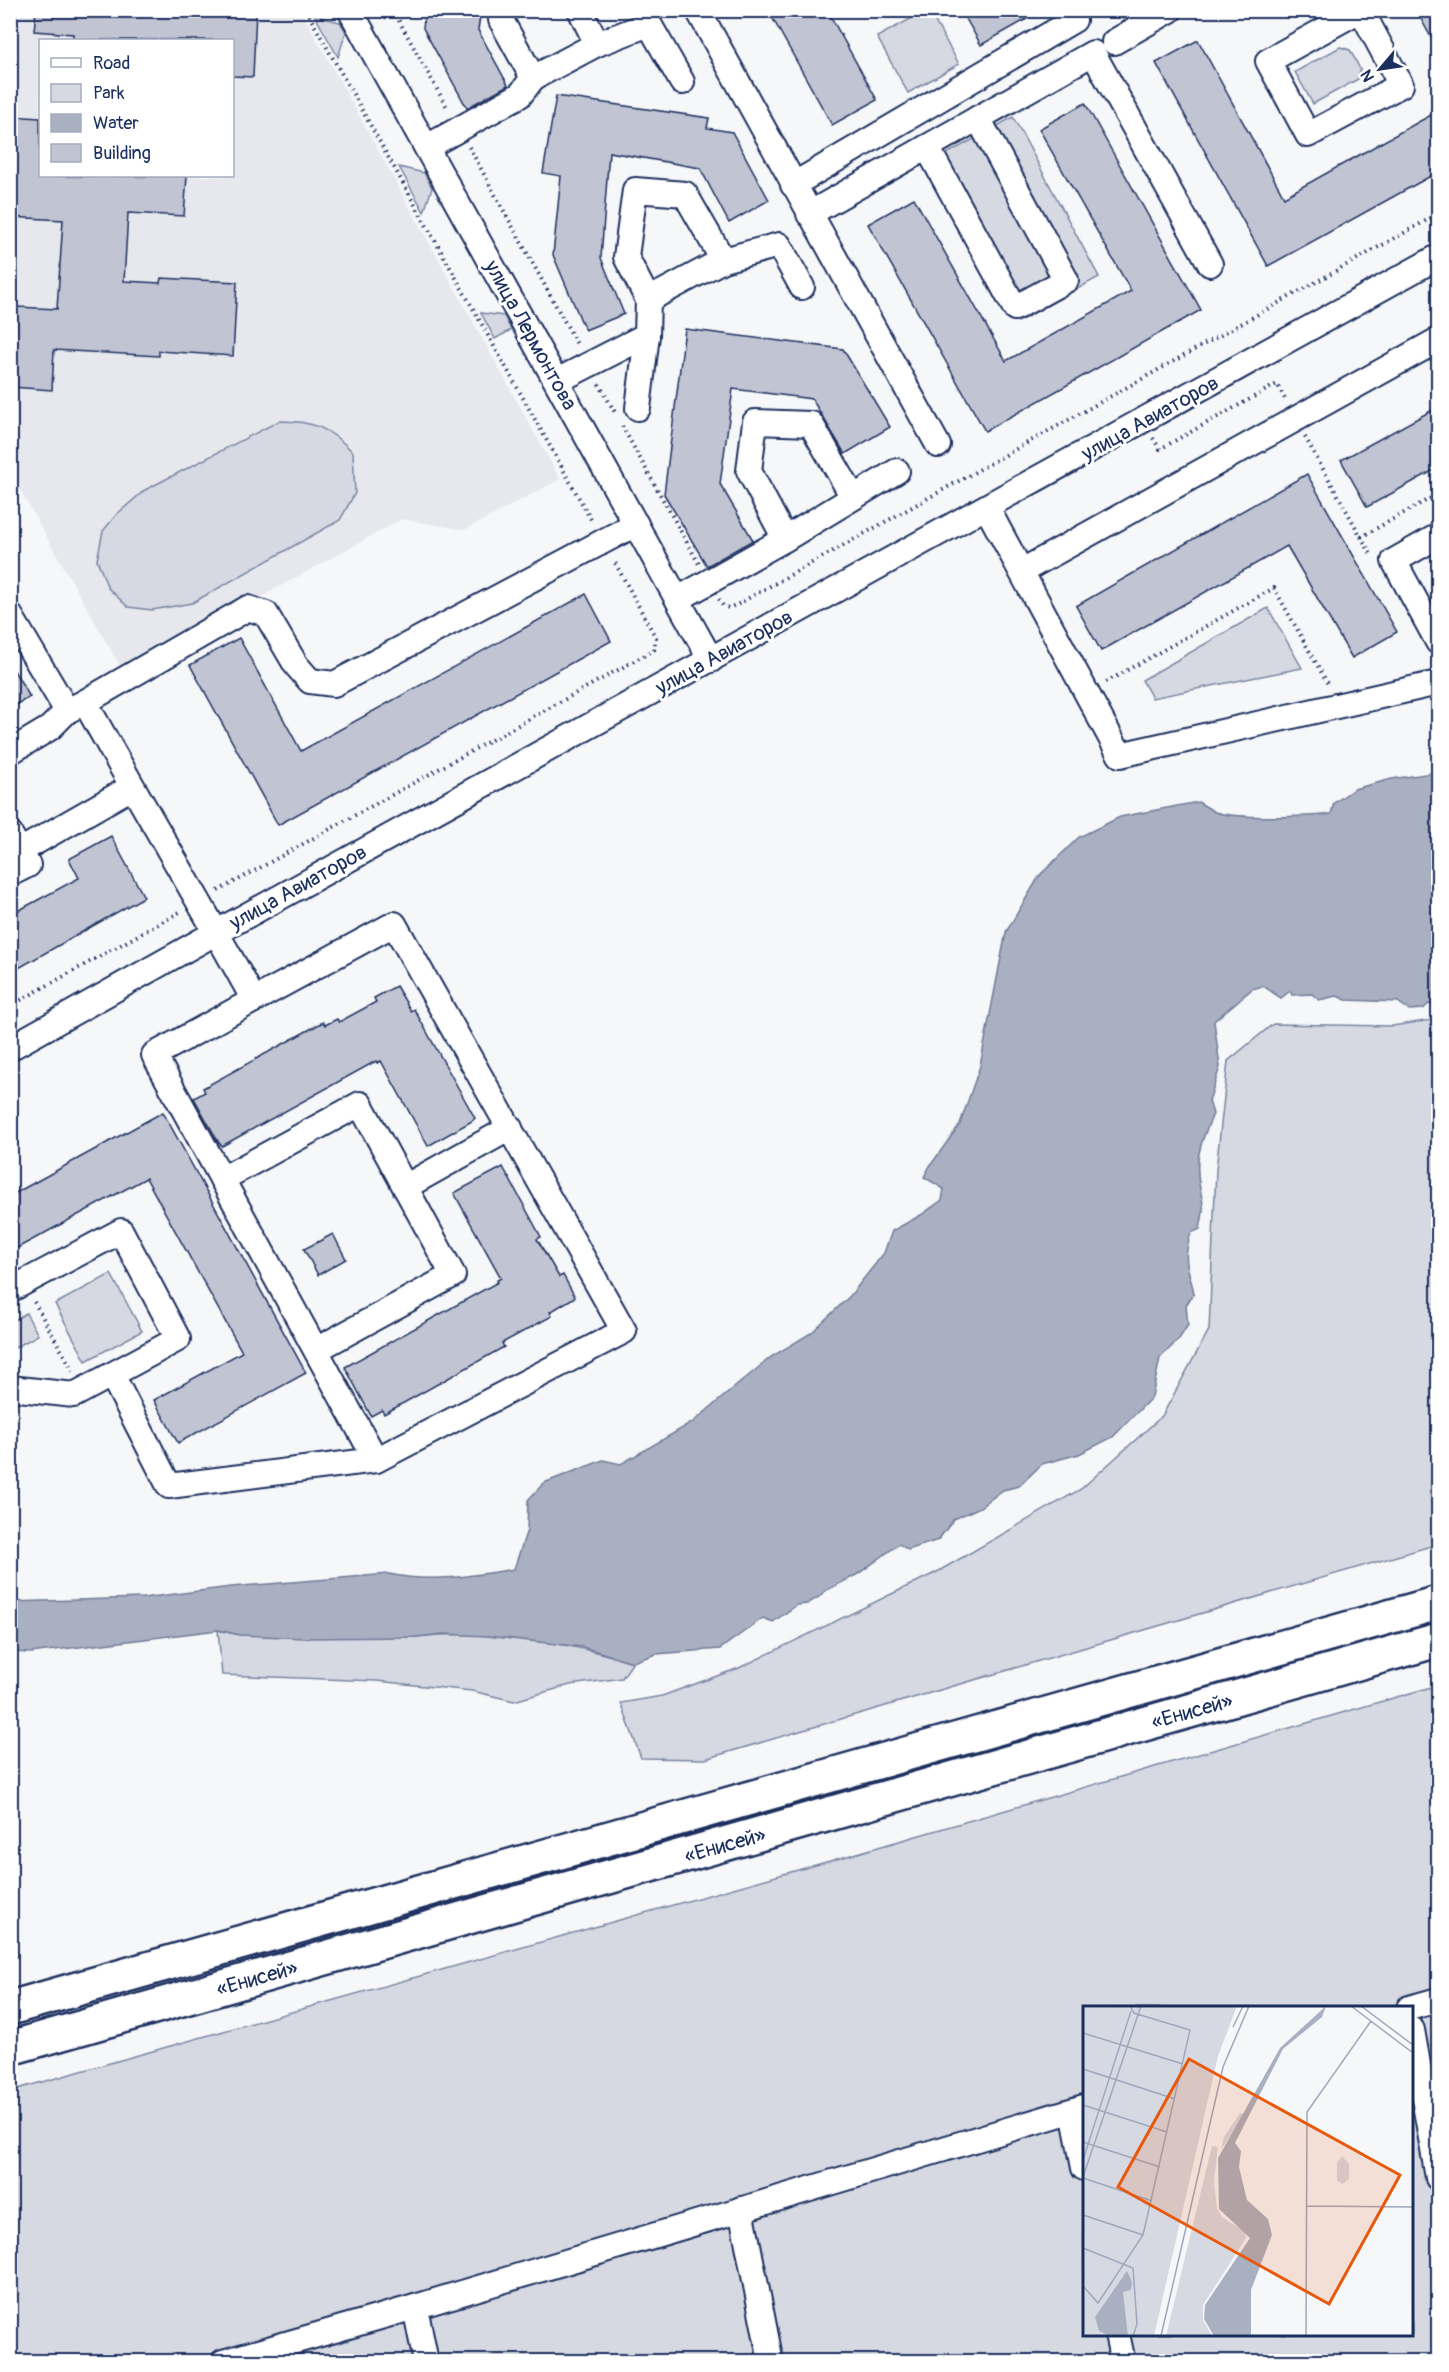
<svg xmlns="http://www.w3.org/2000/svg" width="1449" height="2372" font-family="Pangolin,sans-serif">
	<rect width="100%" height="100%" fill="#f6f7f9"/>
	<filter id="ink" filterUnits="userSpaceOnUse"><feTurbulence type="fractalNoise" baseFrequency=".0167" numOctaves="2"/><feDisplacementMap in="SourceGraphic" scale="12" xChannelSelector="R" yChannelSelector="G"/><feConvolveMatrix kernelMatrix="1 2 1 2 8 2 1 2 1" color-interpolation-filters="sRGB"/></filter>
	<g filter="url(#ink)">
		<path fill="#e6e8ee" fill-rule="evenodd" d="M10,11H301L560,479L465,530L402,519L124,673L11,474ZM40,40H232V176H40Z"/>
		<g fill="#d6d9e2" stroke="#7884a0" stroke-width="1.5" fill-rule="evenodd">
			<polygon points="925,11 929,11 959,64 908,93 877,37"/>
			<polygon points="315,16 340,22 346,32 338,57"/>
			<polygon points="1340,47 1350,50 1360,69 1358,79 1313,104 1295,72"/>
			<polygon points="1013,117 1099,277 1018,322 927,165"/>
			<polygon points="399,167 424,173 432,188 424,212"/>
			<polygon points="481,313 504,316 511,330 495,339"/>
			<path d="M279,421C313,421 328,427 353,452L355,493L340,520L192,603L152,610L128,607L108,588L97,560L103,531L116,515L145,490Z"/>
			<polygon points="1268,608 1302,668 1152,698 1142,680"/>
			<polygon points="1438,1019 1438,1544 705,1759 641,1758 621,1703 662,1696 739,1668 937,1572 1081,1489 1162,1416 1209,1330 1216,1170 1228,1061 1273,1024 1392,1026"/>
			<polygon points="111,1274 142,1331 86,1361 55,1304"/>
			<polygon points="26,1313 38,1335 11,1350 11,1322"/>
			<path d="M218,1630L240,1635L416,1637C490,1629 562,1641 633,1662L622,1678L570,1685L514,1701L472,1691L377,1681L222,1675Z"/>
			<path d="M1438,1685V2361H11L10,2091L837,1859ZM1084,2008H1412V2334H1084Z"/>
		</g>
		<path fill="#a9b0c1" stroke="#707c99" stroke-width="1.5" d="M1438,772V1006L1429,1004L1423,1009L1409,1010L1398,1002L1346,1000L1337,996L1319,1000L1312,994L1292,995L1290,991L1281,998L1263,986L1252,989L1214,1021L1220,1067L1209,1101L1213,1114C1205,1133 1196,1152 1198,1173C1198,1184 1202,1195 1203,1205C1204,1213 1201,1222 1200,1229L1191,1233C1182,1261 1188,1266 1194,1293L1186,1305L1188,1325L1179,1339L1160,1358L1152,1397L1113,1437L1079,1454L1042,1464L1019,1486L1003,1490L980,1507L954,1519L938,1540L908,1550L899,1544L858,1574L825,1591L819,1597L807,1604L797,1605L773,1622L763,1618L720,1649L656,1654L633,1662L582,1647L487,1636L443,1634L416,1637L303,1638L240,1635L218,1630L30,1653L11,1652V1602L143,1598L231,1587L389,1574C430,1583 472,1576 514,1569L527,1530L528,1500L544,1483L603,1460L621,1464L693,1422L771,1357L811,1333L850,1296L884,1253L892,1231L921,1215L942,1200L944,1189L924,1177L930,1166L960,1124L980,1066L1006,932L1040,875L1079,837L1120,817L1198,802C1204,805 1209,809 1215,812C1233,819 1310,817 1331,814L1334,803L1354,789L1392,779Z"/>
		<g fill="#c0c4d3" stroke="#1b2f5e" stroke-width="1.5">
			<polygon points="36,10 256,10 253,77 232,76 232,40 73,40 73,34 34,31"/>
			<polygon points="425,10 481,10 478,30 508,85 467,108 423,28"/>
			<polygon points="768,10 827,10 877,100 832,125"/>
			<polygon points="961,10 1043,10 981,45"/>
			<polygon points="1416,10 1438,10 1438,50"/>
			<polygon points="1198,40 1284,197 1438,111 1438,172 1268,266 1156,63"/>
			<polygon points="556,96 709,118 707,128 732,132 769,200 729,223 700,168 609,152 601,258 624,314 585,330 553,255 561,176 543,173"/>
			<polygon points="1085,103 1201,310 985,431 868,224 914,198 1006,361 1131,291 1039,129"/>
			<polygon points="10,116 40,118 40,176 187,176 184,216 128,213 124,281 160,283 161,278 237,282 233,356 159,351 159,356 54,350 52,390 12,387 17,307 57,309 63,220 10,217"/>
			<polygon points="685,329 843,349 890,427 845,454 812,399 733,389 720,484 753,540 707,566 664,494"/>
			<polygon points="1438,407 1438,468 1367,507 1341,460"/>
			<polygon points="1307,474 1397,632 1352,658 1287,546 1101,651 1076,606"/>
			<polygon points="586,594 611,641 278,825 190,665 239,638 301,751"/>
			<polygon points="10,664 30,697 10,708"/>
			<polygon points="111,836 144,897 10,973 10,915 79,878 69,859"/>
			<polygon points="396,986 411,1011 414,1009 475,1118 472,1121 428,1146 381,1061 377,1063 376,1061 222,1146 219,1143 194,1098 205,1092 203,1088 323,1022 325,1025 337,1019 339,1022 376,1002 374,998"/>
			<polygon points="163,1112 306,1373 178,1443 154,1400 242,1352 146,1178 10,1252 10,1196"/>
			<polygon points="503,1167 541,1237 537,1239 559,1277 563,1275 575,1297 550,1312 552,1316 502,1343 504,1347 384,1414 382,1410 371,1416 345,1367 498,1282 497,1280 501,1278 454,1193"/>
			<polygon points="333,1234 346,1259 318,1275 304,1249"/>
		</g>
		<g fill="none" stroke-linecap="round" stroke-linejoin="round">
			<g stroke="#1b2f5e" stroke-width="28">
				<g id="minor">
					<polyline points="350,10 711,660"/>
					<polyline points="580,10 597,44 649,24 682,82"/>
					<polyline points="698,10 938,445"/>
					<polyline points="1360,10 1268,61 1308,135 1401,85 1361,10"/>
					<polyline points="1114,42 1170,10"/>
					<polyline points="533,78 597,44"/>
					<polyline points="427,147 520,95 533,78 501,20 502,10"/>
					<polyline points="927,147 1015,308 1066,280 978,118"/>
					<polyline points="793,185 1074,20 1068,10"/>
					<polyline points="809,214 1093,53 1210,264"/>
					<polyline points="648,300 723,260"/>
					<polyline points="557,381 647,335 648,300 626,257 635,190 685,194 723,260 779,245 802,287"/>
					<polyline points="638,408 647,335"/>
					<polyline points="853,497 811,424 755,422 749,471 785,539 897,471"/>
					<polyline points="987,508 1120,755 1438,683"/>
					<polyline points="1438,536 1394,561 1438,642"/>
					<polyline points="1022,571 1438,340"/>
					<polyline points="678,599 785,539"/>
					<path d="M10,615L67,711L85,702C140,802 199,900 254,1000L154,1055L376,1460"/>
					<polyline points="85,702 248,608 266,614 296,665 310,681 334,684 636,524"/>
					<polyline points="10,752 50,728 67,711"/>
					<polyline points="10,834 28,865 10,874"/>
					<polyline points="20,851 132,787"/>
					<polyline points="10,1048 217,932 1438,257"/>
					<polyline points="222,1179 360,1104 453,1275 316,1350"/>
					<polyline points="405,1187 510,1128"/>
					<polyline points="10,1290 121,1231 178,1339 74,1395 10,1388"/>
					<polyline points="112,1375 169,1486 376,1460 624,1331 394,924 254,1000"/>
					<polyline points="1409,2008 1438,2000"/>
					<polyline points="1412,2030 1438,2178"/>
					<polyline points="1073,2111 1084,2168"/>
					<polyline points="741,2209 771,2362"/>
					<polyline points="415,2307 426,2362"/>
					<polyline points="1117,2334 1123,2362"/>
					<polyline points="223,2362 415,2307 1084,2107"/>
				</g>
			</g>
			<g stroke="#1b2f5e" stroke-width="38">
				<g id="highway">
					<polyline points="10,2008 1438,1603"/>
					<polyline points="10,2048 1438,1640"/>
				</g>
			</g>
			<g stroke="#1b2f5e" stroke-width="4" stroke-dasharray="1.5 4.5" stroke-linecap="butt">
				<polyline points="306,10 593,523"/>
				<polyline points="393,10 448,109"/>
				<polyline points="469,147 578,346"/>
				<polyline points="599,384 616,414"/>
				<polyline points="622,426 699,564"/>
				<polyline points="1305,437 1372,556"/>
				<polyline points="1153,438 1160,449 1277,384 1286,401"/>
				<polyline points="1361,537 1438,494"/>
				<polyline points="719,599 723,606 729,608 738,604 1438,214"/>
				<polyline points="1106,682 1274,588 1329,686"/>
				<polyline points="218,891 654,650 656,638 614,561"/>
				<polyline points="10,1006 180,912"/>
				<polyline points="34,1302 73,1371"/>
			</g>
			<use href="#minor" stroke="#fff" stroke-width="24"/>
			<use href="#highway" stroke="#fff" stroke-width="33"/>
		</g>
	</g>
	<g text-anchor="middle" stroke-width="6" stroke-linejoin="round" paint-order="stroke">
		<g font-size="21" fill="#1b2f5e" stroke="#fff">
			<text transform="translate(531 335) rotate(61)" y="7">улица Лермонтова</text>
			<text transform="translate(1150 418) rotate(-29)" y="7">улица Авиаторов</text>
			<text transform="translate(724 652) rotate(-29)" y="7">улица Авиаторов</text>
			<text transform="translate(298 887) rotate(-29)" y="7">улица Авиаторов</text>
			<text transform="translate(1192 1711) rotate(-16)" y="7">«Енисей»</text>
			<text transform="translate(725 1845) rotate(-16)" y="7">«Енисей»</text>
			<text transform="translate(257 1978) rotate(-16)" y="7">«Енисей»</text>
		</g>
	</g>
	<g transform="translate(1083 2006)">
		<rect width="330" height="330" fill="#f6f7f9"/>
		<path d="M154,0L135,50L71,330H0V2ZM157,107L161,108L138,144L141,131ZM129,140L135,141L131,175L134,203L139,211L162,226L163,232L120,299V314L129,330H83ZM259,150L266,158V173L259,178L254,174V157Z" fill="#d6d9e2"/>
		<path d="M243,0L239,11L200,43L152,137L158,145L156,161L164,194L185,213L189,229L168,284V330H131L121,313L122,299L167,232L136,203L135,152L197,42ZM44,265L49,276L48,284L40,286L45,330H27L16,325L12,311Z" fill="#a9b0c1"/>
		<path fill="none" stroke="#9ea7bb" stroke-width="1.5" d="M268,0L330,47M278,0L330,39M150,21L160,0M0,27L100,58M0,63L92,93M0,99L84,126M0,136L77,161M0,154L48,5M0,171L58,0M0,172L69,195M224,200L330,201M0,209L60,229M0,242L50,262L54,318L50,330M0,280L15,297L60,229L107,24L51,7L47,0M78,330L140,61L166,0M223,330L224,106L288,15"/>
		<path fill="#e8590c" fill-opacity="0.15" stroke="#e8590c" stroke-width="3" d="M106,53L317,169L246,298L35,181Z"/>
		<rect width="330" height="330" fill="none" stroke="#1b2f5e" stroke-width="3"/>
	</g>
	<rect width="1449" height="2372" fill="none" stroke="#fff" stroke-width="36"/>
	<rect x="18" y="18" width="1413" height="2336" fill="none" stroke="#1b2f5e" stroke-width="2" filter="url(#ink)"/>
	<rect x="39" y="39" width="195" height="138" fill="#ffffff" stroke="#a4acbf" stroke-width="1.5"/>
	<rect x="51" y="58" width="30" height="9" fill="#ffffff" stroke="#a4acbf" stroke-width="1.5"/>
	<text x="93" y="69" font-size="18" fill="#1b2f5e">Road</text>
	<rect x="51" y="84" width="30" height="18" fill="#d6d9e2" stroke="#a4acbf" stroke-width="1.5"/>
	<text x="93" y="99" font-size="18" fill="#1b2f5e">Park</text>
	<rect x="51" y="114" width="30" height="18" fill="#a9b0c1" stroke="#a4acbf" stroke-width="1.5"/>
	<text x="93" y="129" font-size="18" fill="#1b2f5e">Water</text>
	<rect x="51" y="144" width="30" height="18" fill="#c0c4d3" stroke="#a4acbf" stroke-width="1.5"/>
	<text x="93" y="159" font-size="18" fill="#1b2f5e">Building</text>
	<g transform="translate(1380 69) rotate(241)" stroke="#ffffff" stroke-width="4.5" paint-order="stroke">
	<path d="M0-4.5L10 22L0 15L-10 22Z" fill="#1b2f5e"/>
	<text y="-9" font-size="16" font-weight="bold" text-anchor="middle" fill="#1b2f5e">N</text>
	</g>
</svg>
